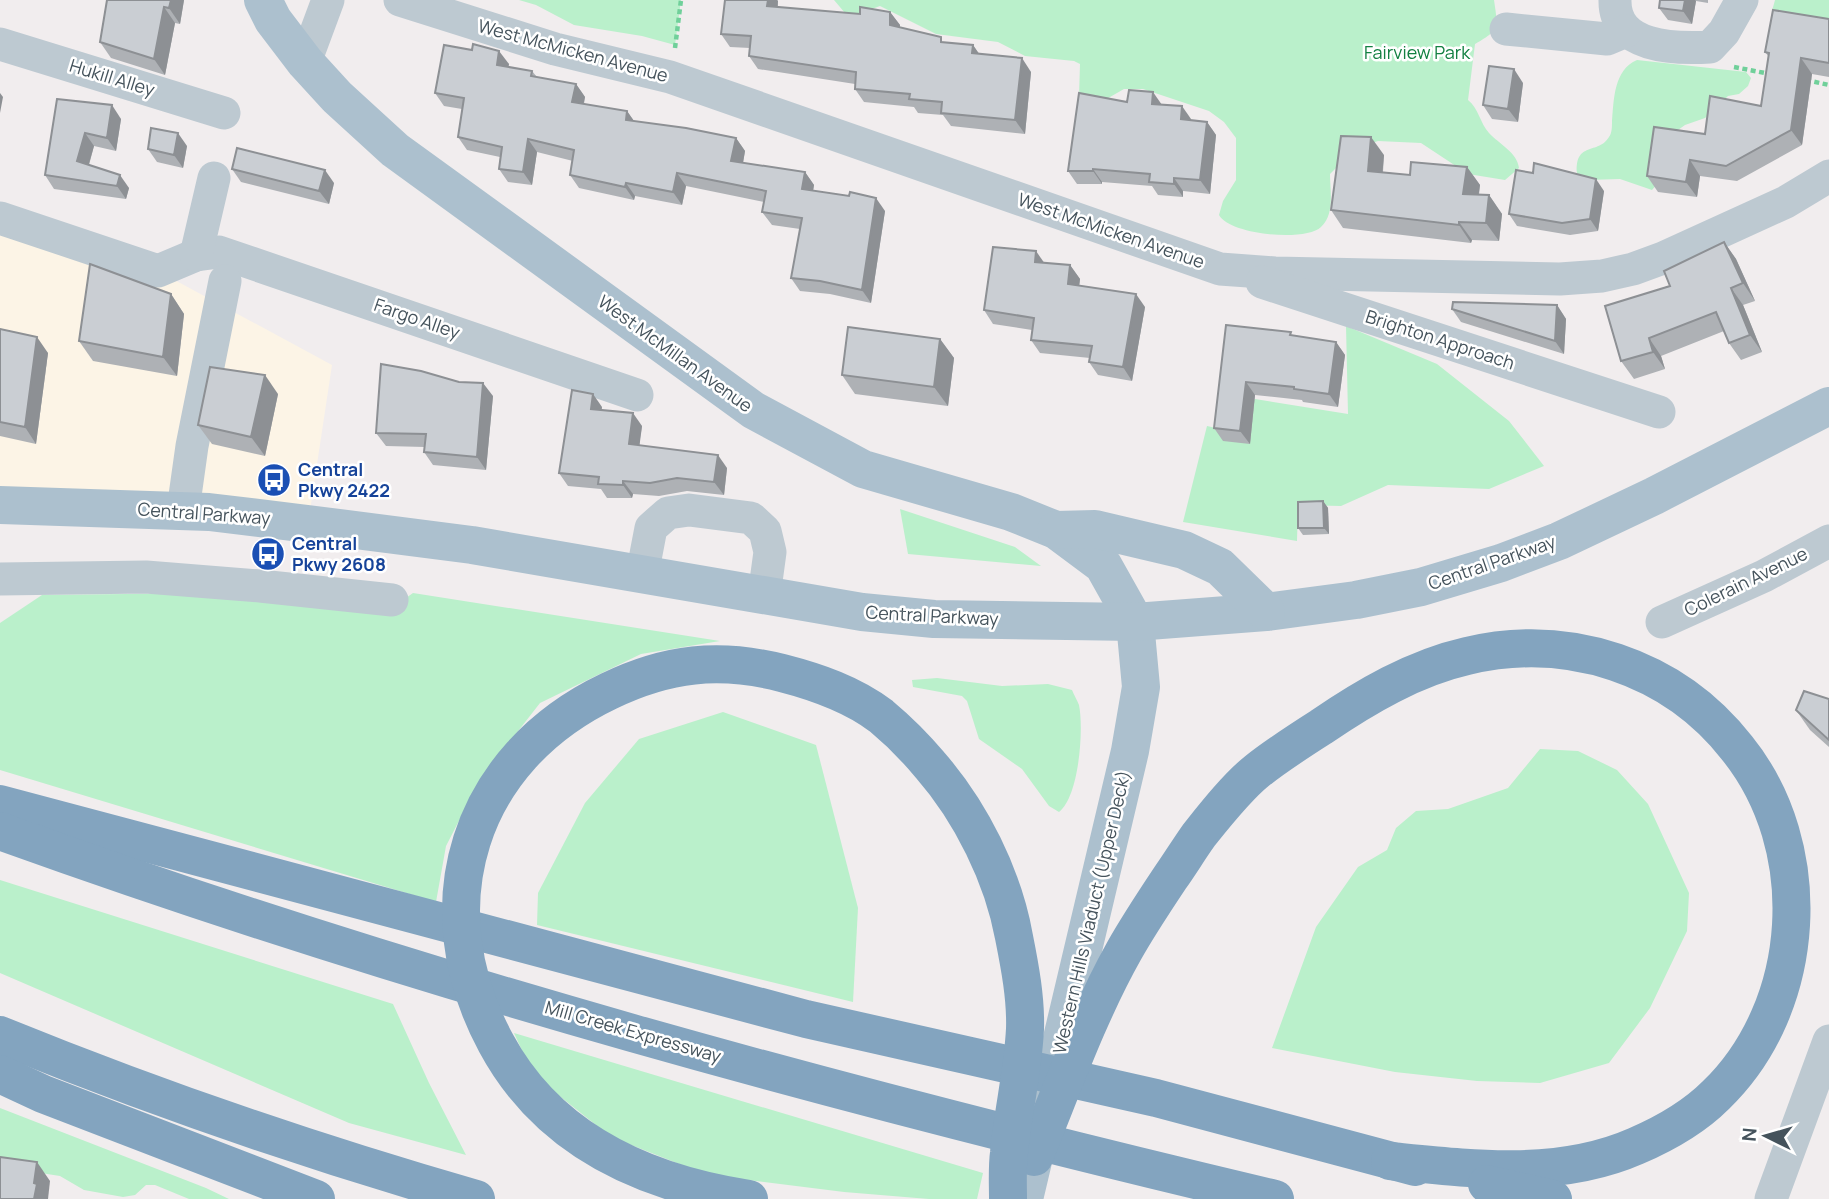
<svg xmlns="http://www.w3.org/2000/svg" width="1829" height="1199" font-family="Manrope,sans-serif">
	<rect width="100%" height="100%" fill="#f1edee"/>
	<polygon fill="#fcf4e6" points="0,218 158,271 332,365 308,524 0,505"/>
	<g fill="#baf0cb">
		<polygon points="519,0 681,0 675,45 642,36 574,25 536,5"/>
		<path d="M834,0H1494C1498,27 1500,30 1475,44L1468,100C1479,109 1480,123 1489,133C1499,144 1517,152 1519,168L1505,180L1468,174L1421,143L1378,141L1355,149L1330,174C1330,191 1335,214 1321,227C1306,242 1230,235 1219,215L1223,201L1236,180V138L1224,122L1209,111L1143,89H1124L1103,101L1079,97L1080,64L1074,61L1025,56L998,42L936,34L880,6L869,10L851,31L845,13Z"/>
		<polygon points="1775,0 1829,0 1829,21 1779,18 1772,11"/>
		<path d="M1637,60L1746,72L1751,78L1748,86L1739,94L1728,96L1705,118L1685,125L1668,137L1657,184L1652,190L1620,179L1587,180L1577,173C1575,141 1598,155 1609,137C1612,133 1612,127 1612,121C1614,98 1614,70 1637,60Z"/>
		<polygon points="1346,326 1437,364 1509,421 1544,466 1489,489 1388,485 1341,506 1298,505 1297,541 1183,522 1207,426 1225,430 1255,399 1348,414"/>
		<polygon points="900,509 1015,547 1041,566 908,554"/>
		<polygon points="209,593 386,612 413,593 720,641 641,654 540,703 480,780 446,846 436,902 0,770 0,623 42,595"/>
		<path d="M937,678L1002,686L1048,684L1072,690C1074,695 1077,700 1079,705C1084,729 1079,797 1059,812L1049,806L1022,769L979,739L967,701L962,696L913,687L912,680Z"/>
		<polygon points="723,712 816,745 858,908 853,1002 537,925 538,893 585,803 639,739"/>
		<polygon points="1540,749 1578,751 1617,770 1648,804 1689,893 1687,931 1650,1008 1609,1063 1540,1083 1477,1081 1395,1072 1272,1048 1316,927 1358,867 1387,850 1396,828 1416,811 1448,809 1508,788"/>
		<polygon points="0,880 393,1004 429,1083 466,1155 349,1123 0,973"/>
		<polygon points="514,1033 983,1173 977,1199 929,1199 844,1192 707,1175 611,1137 533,1075"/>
		<polygon points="0,1108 206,1188 229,1199 189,1199 155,1185 146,1185 135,1195 123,1197 84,1190 60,1176 28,1171 0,1157"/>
	</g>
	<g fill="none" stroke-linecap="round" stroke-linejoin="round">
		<g stroke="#70d09a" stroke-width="4.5" stroke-dasharray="5 3.5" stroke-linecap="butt">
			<polyline points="675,48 681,0"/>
			<polyline points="1734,67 1770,74"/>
			<polyline points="1806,80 1829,85"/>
		</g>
		<g stroke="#bdc9d1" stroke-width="33">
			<polyline points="400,0 555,49 670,77 1220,269 1275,273 1560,279 1602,276 1633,269 1663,258 1786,202 1829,176"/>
			<path d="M1615,0C1614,48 1674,49 1710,47L1724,32L1742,0"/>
			<polyline points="1506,29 1607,39 1626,31"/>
			<polyline points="0,44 224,113"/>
			<polyline points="305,62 328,0"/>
			<polyline points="0,218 158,271 196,255 219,252 637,395"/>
			<polyline points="196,255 214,178"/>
			<polyline points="1262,282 1659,412"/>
			<polyline points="183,510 192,446 225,281"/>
			<polyline points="642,575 651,528 668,513 689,510 751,518 765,531 770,552 764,596"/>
			<polyline points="0,579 146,577 260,586 392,600"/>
			<polyline points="1662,622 1764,576 1829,541"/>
			<polyline points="1771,1199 1829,1041"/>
		</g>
		<g stroke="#acc0ce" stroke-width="38">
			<polyline points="263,0 273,20 305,62 337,97 395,150 753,410 863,469 1011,512 1056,530 1103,565 1135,622 1141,687 1130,751 1024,1199"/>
			<polyline points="0,505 209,512 308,524 472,545 862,612 934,619 1135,622 1266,612 1356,600 1421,587 1501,563 1559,541 1654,496 1829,406"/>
			<polyline points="1056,530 1095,529 1184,550 1220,567 1266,612"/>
		</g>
		<g stroke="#83a4bf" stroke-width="38">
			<polyline points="0,804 806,1019 1156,1098 1415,1167"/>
			<path d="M0,831C416,981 845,1097 1275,1199"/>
			<path d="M0,1035C155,1098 315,1153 476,1199"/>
			<polyline points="0,1074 43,1094 316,1199"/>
			<path d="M1034,1157C1062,1089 1088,1015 1124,951C1138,926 1154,902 1170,878C1180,864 1189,849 1199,835C1215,815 1237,787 1257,771C1277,755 1299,741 1321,727C1365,697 1414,668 1467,656C1568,632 1673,666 1737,748C1817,847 1808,1006 1716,1095C1695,1116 1664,1134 1636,1146C1559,1180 1471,1169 1390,1161"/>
			<polyline points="1487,1184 1553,1199"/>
			<path d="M749,1199C644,1183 548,1140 496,1043C422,906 468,758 609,691C667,663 719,657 782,673C817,682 852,694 881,716C899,731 915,747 930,765C971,812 1003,876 1014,937C1020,967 1026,999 1025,1029C1023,1071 1013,1111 1009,1153C1007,1168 1008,1184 1008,1199"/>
		</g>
	</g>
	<g fill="#aeb1b5">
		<polygon points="107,0 184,0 180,24 175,23 165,75 111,58 100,42"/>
		<polygon points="725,0 777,0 778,1 778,7 860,14 890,12 900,25 899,28 944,42 973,45 979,54 1031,72 1025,134 951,126 943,115 918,113 914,107 864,102 855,89 855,84 758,69 749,56 750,48 730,47 721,34"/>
		<polygon points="1660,0 1708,0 1708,3 1696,1 1692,24 1668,20 1659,8"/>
		<polygon points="1829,19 1829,77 1812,74 1802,145 1737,181 1700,176 1697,197 1658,192 1647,176 1705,134 1761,106 1769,57 1765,52"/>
		<polygon points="472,50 509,64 508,67 532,71 537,77 576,84 585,97 584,104 627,111 634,121 736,138 745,151 743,163 805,172 814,185 813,191 885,211 871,303 830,294 800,291 791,278 800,229 772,225 762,212 764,202 686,186 682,205 635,196 634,200 579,188 570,175 573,161 537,152 532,185 508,182 499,169 500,157 467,150 458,137 462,109 444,106 435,93"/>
		<polygon points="1523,83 1518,122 1492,119 1483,105"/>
		<polygon points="57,99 121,119 116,151 94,146 89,165 129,188 126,199 54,189 45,175"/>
		<polygon points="1127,102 1162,104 1191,120 1207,122 1216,135 1210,194 1183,191 1183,197 1158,195 1152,186 1102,182 1102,184 1077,184 1068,171"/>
		<polygon points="187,146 183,168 157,162 148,149"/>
		<polygon points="1384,155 1383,172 1410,175 1467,167 1480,185 1479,195 1489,195 1502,214 1499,241 1472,240 1471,243 1343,228 1331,210"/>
		<polygon points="232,169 334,183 329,204 241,182"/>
		<polygon points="1604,191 1598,231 1570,235 1517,226 1509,214"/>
		<polygon points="1724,242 1736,259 1755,301 1743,305 1762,352 1741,360 1729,343 1724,331 1661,356 1665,369 1634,379 1621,361 1670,286"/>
		<polygon points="1045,263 1070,265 1080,279 1079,285 1145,307 1132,381 1098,375 1089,362 1090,358 1040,353 1031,340 1032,330 993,324 984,310"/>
		<polygon points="171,294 184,314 177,376 93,361 79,341"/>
		<polygon points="1557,305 1566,319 1564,354 1461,322 1452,309"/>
		<polygon points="1226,325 1336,342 1345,355 1338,407 1303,402 1302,400 1255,395 1250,444 1223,441 1214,428"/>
		<polygon points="0,329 48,353 36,444 0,436"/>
		<polygon points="940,339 954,358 948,406 855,394 842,375"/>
		<polygon points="278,394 265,456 212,444 198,425"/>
		<polygon points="493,396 486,470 433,465 424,452 425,447 386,446 376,433"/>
		<polygon points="602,407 601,410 642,426 639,445 727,468 724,495 687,491 659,496 633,494 632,498 607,498 601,489 568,486 559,473"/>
		<polygon points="1323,501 1328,508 1329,534 1303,535 1298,528"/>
		<polygon points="1829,699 1829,747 1810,730 1796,710"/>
	</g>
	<g fill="#8d9094">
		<polygon points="171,0 184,0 180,24 169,8"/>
		<polygon points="768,0 777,0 778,1 776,19 767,6"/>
		<polygon points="1685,0 1695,0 1696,1 1692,24 1683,11"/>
		<polygon points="164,7 175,23 165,75 154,59"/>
		<polygon points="890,12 900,25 899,38 890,25"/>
		<polygon points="973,45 982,58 972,53"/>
		<polygon points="499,51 509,64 506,78 497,65"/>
		<polygon points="1022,58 1031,72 1025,134 1015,120"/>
		<polygon points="1801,58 1812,74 1802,145 1791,130"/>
		<polygon points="1514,69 1523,83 1518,122 1508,109"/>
		<polygon points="576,84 585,97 581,115 572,102"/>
		<polygon points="1153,92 1162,105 1152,104"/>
		<polygon points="0,93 3,97 0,113"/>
		<polygon points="112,105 121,119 116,151 107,138"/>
		<polygon points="1182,106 1191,119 1190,132 1181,119"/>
		<polygon points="627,111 636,124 626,120"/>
		<polygon points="1207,122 1216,135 1210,194 1200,180"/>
		<polygon points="85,133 94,146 86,174 77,161"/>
		<polygon points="178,133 187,146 183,168 174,155"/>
		<polygon points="1371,137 1384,155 1381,189 1368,171"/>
		<polygon points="736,138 745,151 741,174 731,161"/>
		<polygon points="528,139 537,152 532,185 523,172"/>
		<polygon points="1690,160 1700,176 1697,197 1686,182"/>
		<polygon points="1467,167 1480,185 1476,212 1463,194"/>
		<polygon points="1093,169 1102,182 1102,184 1093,171"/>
		<polygon points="325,170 334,183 329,204 319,191"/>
		<polygon points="805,172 814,185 811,202 802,189"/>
		<polygon points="677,173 686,186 682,205 673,192"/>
		<polygon points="120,175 129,188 126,199 117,186"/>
		<polygon points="1174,178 1183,191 1183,197 1174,184"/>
		<polygon points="1596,179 1604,191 1598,231 1590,219"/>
		<polygon points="626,183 635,196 634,200 625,187"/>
		<polygon points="1489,195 1502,214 1499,241 1486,223"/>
		<polygon points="876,198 885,211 871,303 862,290"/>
		<polygon points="1459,222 1472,240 1471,243 1459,225"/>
		<polygon points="1724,242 1736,259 1755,301 1743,283"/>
		<polygon points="1036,251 1045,264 1035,262"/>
		<polygon points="1070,265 1080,279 1078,297 1068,284"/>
		<polygon points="1731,288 1743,305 1762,352 1750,335"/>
		<polygon points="171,294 184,314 177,376 163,357"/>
		<polygon points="1136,294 1145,307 1132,381 1123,367"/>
		<polygon points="1557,305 1566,319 1564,354 1555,341"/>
		<polygon points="37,337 48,353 36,444 25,427"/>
		<polygon points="1649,338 1661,356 1665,369 1653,352"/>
		<polygon points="940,339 954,358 948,406 934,387"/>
		<polygon points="1336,342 1345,355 1338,407 1329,394"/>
		<polygon points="265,375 278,394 265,456 251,437"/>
		<polygon points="1246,382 1255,395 1250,444 1240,431"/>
		<polygon points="483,383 493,396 486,470 477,457"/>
		<polygon points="593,394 602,407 600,423 591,409"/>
		<polygon points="633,413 642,426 638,457 629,444"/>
		<polygon points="718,455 727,468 724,495 714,482"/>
		<polygon points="623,481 633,494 632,498 623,485"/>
		<polygon points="1323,501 1328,508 1329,534 1324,528"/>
		<polygon points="37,1162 50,1181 48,1199 34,1199 34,1183"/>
	</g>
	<g fill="#caced3" stroke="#8d9094" stroke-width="2">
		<polygon points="107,0 171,0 169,8 164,7 154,59 100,42"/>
		<polygon points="725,0 768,0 767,6 860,14 860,7 890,12 890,25 941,37 941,42 973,45 972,53 1022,58 1015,120 941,113 942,102 909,99 910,94 855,89 856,72 749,56 751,36 721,34"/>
		<polygon points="1660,0 1685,0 1683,11 1659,8"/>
		<polygon points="1773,10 1829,19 1829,63 1801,58 1791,130 1726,166 1690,160 1686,182 1647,176 1654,127 1705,134 1710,96 1761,106 1769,53 1765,52"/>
		<polygon points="473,44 499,51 497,65 532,71 531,76 576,84 572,102 627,111 626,120 686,128 736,138 731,161 805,172 802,189 849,196 850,192 876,198 862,290 820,281 791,278 802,218 762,212 766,191 677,173 673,192 626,183 625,187 570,175 574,150 528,139 523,172 499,169 502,147 458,137 464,98 435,93 444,45 472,50"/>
		<polygon points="1489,66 1514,69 1508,109 1483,105"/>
		<polygon points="1129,90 1153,92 1152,104 1182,106 1181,119 1207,122 1200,180 1174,178 1174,184 1149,182 1150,174 1093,169 1093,171 1068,171 1079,93 1127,102"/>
		<polygon points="57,99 112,105 107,138 85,133 77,161 120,175 117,186 45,175"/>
		<polygon points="151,128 178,133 174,155 148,149"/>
		<polygon points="1341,136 1371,137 1368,171 1410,175 1411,162 1467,167 1463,194 1489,195 1486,223 1459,222 1459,225 1331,210"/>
		<polygon points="237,148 325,170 319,191 232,169"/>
		<polygon points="1534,163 1596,179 1590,219 1562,223 1509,214 1516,170 1533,173"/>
		<polygon points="1724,242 1743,283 1731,288 1750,335 1729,343 1716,312 1649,338 1653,352 1621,361 1605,306 1670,286 1664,271"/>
		<polygon points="993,247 1036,251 1035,262 1070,265 1068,284 1136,294 1123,367 1089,362 1092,346 1031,340 1034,318 984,310"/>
		<polygon points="90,264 171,294 163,357 79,341"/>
		<polygon points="1453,302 1557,305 1555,341 1452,309"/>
		<polygon points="1226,325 1291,332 1290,335 1336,342 1329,394 1294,389 1294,387 1246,382 1240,431 1214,428"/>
		<polygon points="848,327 940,339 934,387 842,375"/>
		<polygon points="0,329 37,337 25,427 0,422"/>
		<polygon points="381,364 421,371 459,382 483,383 477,457 424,452 426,434 376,433"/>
		<polygon points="210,367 265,375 251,437 198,425"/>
		<polygon points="572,390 593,394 591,409 633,413 629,444 718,455 714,482 677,478 650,483 623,481 623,485 598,484 599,477 559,473"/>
		<polygon points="1323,501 1324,528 1298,528 1298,502"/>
		<polygon points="1804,691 1829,699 1829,740 1796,710"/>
		<polygon points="0,1157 37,1162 34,1183 37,1184 34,1199 0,1199"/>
	</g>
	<defs>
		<g id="bus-disc" transform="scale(1.75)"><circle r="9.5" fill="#1a4fb4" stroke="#fff"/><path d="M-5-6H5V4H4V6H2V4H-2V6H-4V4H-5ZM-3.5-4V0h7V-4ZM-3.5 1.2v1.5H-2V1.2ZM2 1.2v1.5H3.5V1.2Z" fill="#fff"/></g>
	</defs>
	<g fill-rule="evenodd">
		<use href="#bus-disc" x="274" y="480"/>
		<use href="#bus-disc" x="268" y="554"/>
	</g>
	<g text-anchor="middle" stroke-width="5" stroke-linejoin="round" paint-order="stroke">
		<g font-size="18" fill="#45535c" stroke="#fff">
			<text transform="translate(573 51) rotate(15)" y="6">West McMicken Avenue</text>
			<text transform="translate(112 78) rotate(17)" y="6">Hukill Alley</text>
			<text transform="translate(1111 231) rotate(19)" y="6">West McMicken Avenue</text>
			<text transform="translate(417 319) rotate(19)" y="6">Fargo Alley</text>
			<text transform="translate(1440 340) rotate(18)" y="6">Brighton Approach</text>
			<text transform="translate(675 354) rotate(36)" y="6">West McMillan Avenue</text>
			<text transform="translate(204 514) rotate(4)" y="6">Central Parkway</text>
			<text transform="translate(1492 563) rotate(-19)" y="6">Central Parkway</text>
			<text transform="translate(1746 582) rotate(-26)" y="6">Colerain Avenue</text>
			<text transform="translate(932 616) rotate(3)" y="6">Central Parkway</text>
			<text transform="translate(1092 912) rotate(-77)" y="6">Western Hills Viaduct (Upper Deck)</text>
			<text transform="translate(633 1032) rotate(16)" y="6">Mill Creek Expressway</text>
		</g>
		<g font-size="18" fill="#138042" stroke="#fff">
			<text x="1417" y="59">Fairview Park</text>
		</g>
		<g font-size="18" font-weight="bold" fill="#164399" stroke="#fff" text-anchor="start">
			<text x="298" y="476">Central<tspan x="298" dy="21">Pkwy 2422</tspan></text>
			<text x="292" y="550">Central<tspan x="292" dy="21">Pkwy 2608</tspan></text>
		</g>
	</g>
	<g transform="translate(1766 1136) rotate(275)" stroke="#ffffff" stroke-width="5" paint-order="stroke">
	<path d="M0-5L12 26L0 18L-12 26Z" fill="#45535c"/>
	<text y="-10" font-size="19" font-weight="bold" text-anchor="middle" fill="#45535c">N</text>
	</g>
</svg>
